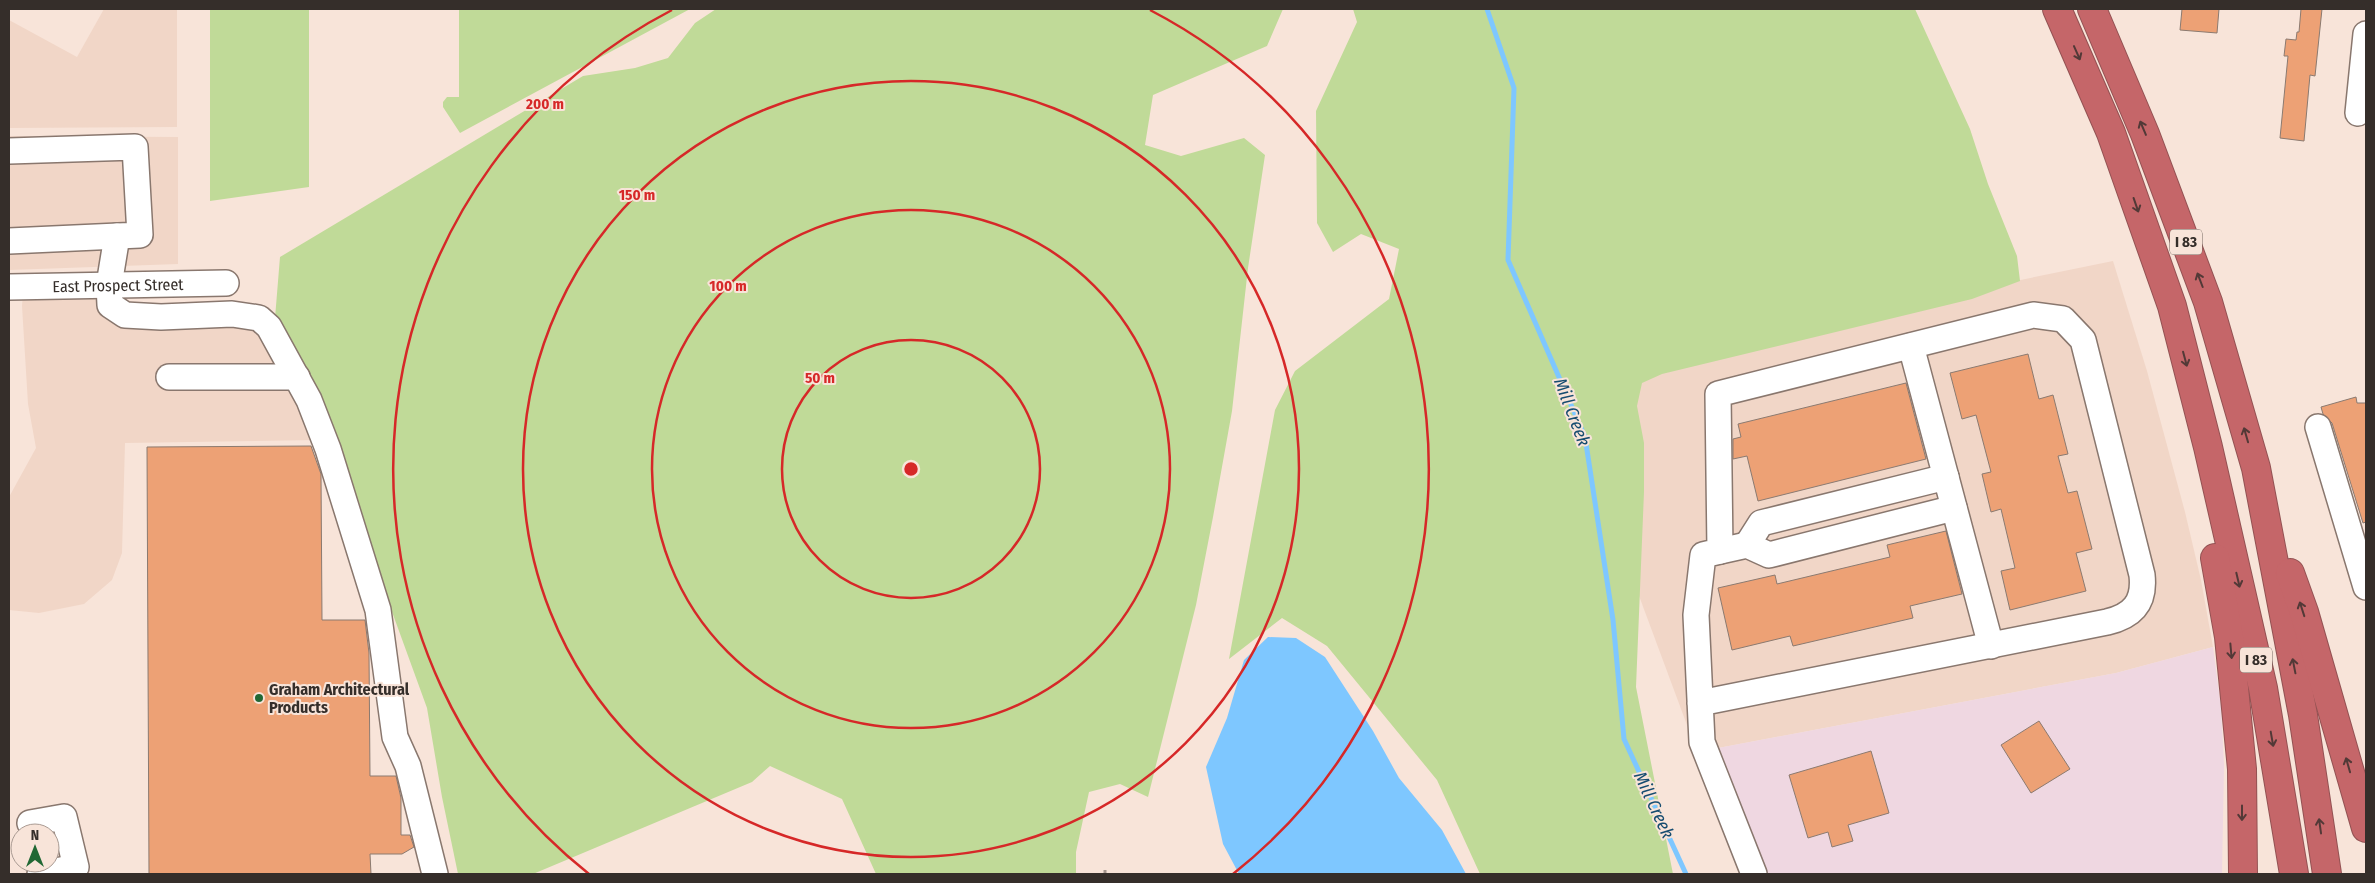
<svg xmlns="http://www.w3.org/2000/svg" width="2375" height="883" font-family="'Fira Sans Condensed',sans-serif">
	<rect width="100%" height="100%" fill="#f8e4d9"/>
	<g fill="#f1d6c7">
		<polygon points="104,9 177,9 177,127 9,128 9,20 77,57"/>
		<polygon points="9,136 178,137 178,264 9,270"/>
		<polygon points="2113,261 2147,371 2185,512 2201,580 2213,647 2116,673 1697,752 1557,375"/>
		<polygon points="90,292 99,304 241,323 262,329 317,440 125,443 122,553 112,580 84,604 39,613 9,610 9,497 36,448 28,404 22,306 23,293"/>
	</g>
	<polygon fill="#efd7e1" points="2213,647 2221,707 2224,765 2222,874 1742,874 1697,752 2116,673"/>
	<g fill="#c0da98">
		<polygon points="210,9 309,9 309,187 210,201"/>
		<polygon points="459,9 690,9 460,133 443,107 443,102 447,97 459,97"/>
		<polygon points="716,9 1283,9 1267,46 1153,95 1145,145 1181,156 1244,138 1265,155 1248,268 1232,411 1213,517 1196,605 1148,797 1120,784 1089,792 1076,852 1076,874 876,874 842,799 770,766 752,782 533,874 458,874 442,797 427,708 387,598 275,318 280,257 583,76 635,68 668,58 695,23"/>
		<polygon points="1353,9 1915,9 1970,129 1988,184 2017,256 2020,281 1972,299 1662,374 1642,383 1637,406 1644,443 1644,492 1636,687 1673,874 1480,874 1437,780 1327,646 1282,618 1229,659 1275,410 1295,371 1389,299 1399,249 1361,234 1333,252 1317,223 1316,111 1357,22"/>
	</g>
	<polygon fill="#7ec7ff" points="1268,637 1296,638 1325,657 1373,731 1399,778 1442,830 1466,874 1239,874 1223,844 1206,767 1227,718 1244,660"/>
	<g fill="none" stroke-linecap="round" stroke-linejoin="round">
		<polyline stroke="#7ec7ff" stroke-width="5" points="1487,9 1514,88 1508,260 1585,437 1613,620 1624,739 1686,874"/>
	</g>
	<g fill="#eda175" stroke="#8b7a70">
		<polygon points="2182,9 2219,9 2217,33 2180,30"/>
		<polygon points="2301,9 2322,9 2315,76 2310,75 2304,141 2280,138 2288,56 2284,56 2286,39 2296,40 2297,32 2299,32"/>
		<polygon points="2028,354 2039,399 2053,395 2068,454 2058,456 2068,493 2077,491 2092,549 2076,553 2086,591 2010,610 2001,571 2015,568 2001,509 1991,512 1982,474 1991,472 1976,415 1962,419 1950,373"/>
		<polygon points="1906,383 1926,459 1758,501 1747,456 1733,459 1733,439 1741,437 1738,424"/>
		<polygon points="2356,397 2357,403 2366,403 2366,522 2363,523 2332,423 2323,414 2321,407"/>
		<polygon points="311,446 321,474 322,620 365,620 369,653 370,776 396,776 401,798 401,835 410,835 414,847 402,854 370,854 371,874 149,874 147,447"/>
		<polygon points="1946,531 1962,594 1910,606 1913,618 1793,646 1790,636 1732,650 1718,588 1775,575 1777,584 1890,557 1887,545"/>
		<polygon points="2039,721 2070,769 2031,793 2001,745"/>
		<polygon points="1871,751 1889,813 1848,825 1853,841 1832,847 1828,832 1808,838 1789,775"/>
	</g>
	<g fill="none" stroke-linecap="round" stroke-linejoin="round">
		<g stroke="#89776e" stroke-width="28">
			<g id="minor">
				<polyline points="2358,113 2366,34"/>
				<polyline points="9,151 135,147 140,235 9,241"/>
				<polyline points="117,236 109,285 110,305 125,315 161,317 232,314 259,318 269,327 309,400 328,449 378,610 395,737 408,766 435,874"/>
				<path id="s1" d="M9,287L226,283"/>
				<polyline points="1911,346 1991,646"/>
				<polyline points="169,377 297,377"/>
				<polyline points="2318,427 2366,587"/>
				<polyline points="1747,545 1761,523 1946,477"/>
				<polyline points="1720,551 1747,545 1769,555 1954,508"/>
				<path d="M1700,703L2107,622C2133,616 2145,602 2142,575L2083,340L2063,319L2033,315L1718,394L1720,551L1703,555L1696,615L1702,742L1754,874"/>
				<polyline points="30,823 64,817 76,867 40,874"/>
			</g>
		</g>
		<g stroke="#935253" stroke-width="30">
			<g id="highway">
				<polyline points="2057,9 2111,133 2172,306 2208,447 2263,688 2294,874"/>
				<polyline points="2092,9 2145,134 2208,302 2256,468 2303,715 2327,874"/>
				<polyline points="2215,558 2229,637 2242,769 2243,874"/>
				<polyline points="2290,573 2304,612 2366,828"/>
			</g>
		</g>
		<polyline stroke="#a3948c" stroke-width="3" stroke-dasharray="4 2.5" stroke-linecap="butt" points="1105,874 1105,869"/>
		<use href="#minor" stroke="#fff" stroke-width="25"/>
		<use href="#highway" stroke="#c56669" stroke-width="28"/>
	</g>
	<defs><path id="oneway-shaft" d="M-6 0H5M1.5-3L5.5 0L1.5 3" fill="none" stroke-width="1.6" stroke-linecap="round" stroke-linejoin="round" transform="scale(1.25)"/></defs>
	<g stroke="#523937">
		<use href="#oneway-shaft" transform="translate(2077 53) rotate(66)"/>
		<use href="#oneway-shaft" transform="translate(2143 128) rotate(-113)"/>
		<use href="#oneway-shaft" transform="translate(2136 205) rotate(71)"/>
		<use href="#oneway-shaft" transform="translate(2200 280) rotate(-111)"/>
		<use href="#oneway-shaft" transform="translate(2185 359) rotate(75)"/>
		<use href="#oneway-shaft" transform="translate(2246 435) rotate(-106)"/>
		<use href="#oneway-shaft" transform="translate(2238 580) rotate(77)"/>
		<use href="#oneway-shaft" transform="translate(2302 609) rotate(-108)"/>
		<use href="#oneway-shaft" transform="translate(2231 651) rotate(85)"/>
		<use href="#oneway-shaft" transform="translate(2294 666) rotate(-101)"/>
		<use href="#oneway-shaft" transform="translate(2272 739) rotate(80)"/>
		<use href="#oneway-shaft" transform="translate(2348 765) rotate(-106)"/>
		<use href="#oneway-shaft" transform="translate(2242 813) rotate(90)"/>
		<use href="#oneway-shaft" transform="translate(2320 826) rotate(-98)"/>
	</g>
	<g fill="none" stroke="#d62828" stroke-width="2.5">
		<circle cx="911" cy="469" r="129"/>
		<circle cx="911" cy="469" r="259"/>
		<circle cx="911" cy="469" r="388"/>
		<path d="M589 874A517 517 0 0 1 672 10M1150 10A517 517 0 0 1 1233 874"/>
	</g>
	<circle fill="#216834" stroke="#f8e4d9" stroke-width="2" cx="259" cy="698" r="5"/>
	<g text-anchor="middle" stroke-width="4" stroke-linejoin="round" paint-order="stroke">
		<g fill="#f8e4d9" stroke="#70655e" stroke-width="1">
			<rect x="2170" y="229.5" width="32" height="25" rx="4"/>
			<rect x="2240" y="647.5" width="32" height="25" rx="4"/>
		</g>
		<g font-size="15" font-weight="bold" fill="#352e2a">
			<text x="2186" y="247">I 83</text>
			<text x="2256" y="665">I 83</text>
		</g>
		<g font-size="16" fill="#352e2a" stroke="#f8e4d9">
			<text dy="6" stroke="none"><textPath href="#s1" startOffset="109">East Prospect Street</textPath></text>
		</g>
		<g font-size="16" font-weight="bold" fill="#352e2a" stroke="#f8e4d9" text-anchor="start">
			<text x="269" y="695">Graham Architectural<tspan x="269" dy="18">Products</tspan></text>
		</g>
		<g font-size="18" font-style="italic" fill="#164c70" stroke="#f8e4d9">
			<text transform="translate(1572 412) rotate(69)" y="6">Mill Creek</text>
			<text transform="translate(1654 805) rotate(65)" y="6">Mill Creek</text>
		</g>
	</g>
	<circle cx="911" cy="469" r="8" fill="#d62828" stroke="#f8e4d9" stroke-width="2.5"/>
	<g font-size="15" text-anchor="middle" font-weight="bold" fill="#d62828" stroke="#f8e4d9" stroke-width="4" stroke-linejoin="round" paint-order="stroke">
		<text x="545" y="109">200 m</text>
		<text x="637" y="200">150 m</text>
		<text x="728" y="291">100 m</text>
		<text x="820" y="383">50 m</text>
	</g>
	<rect width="2375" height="883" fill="none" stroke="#352e2a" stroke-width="20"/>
	<g transform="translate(35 848)"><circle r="24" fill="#f8e4d9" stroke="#aa9b93"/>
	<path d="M0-4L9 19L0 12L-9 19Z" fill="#216834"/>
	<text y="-8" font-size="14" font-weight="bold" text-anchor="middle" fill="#352e2a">N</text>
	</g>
</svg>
